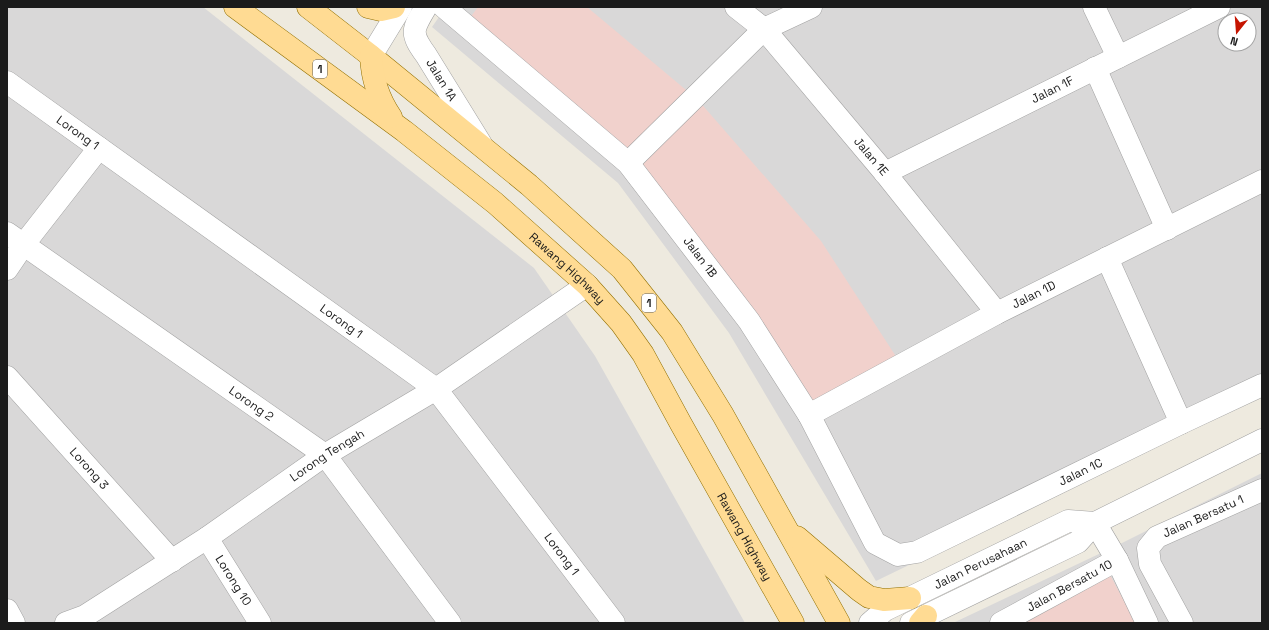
<svg xmlns="http://www.w3.org/2000/svg" width="1269" height="630" font-family="'Space Grotesk',sans-serif">
	<rect width="100%" height="100%" fill="#eeeadf"/>
	<g fill="#d9d8d8" fill-rule="evenodd">
		<polygon points="7,7 203,7 534,268 595,356 745,623 7,623"/>
		<path d="M446,7H1262V394L876,581L729,333L618,183L432,27ZM1225,20H1249V44H1225Z"/>
		<polygon points="1262,473 1262,623 953,623 1120,544"/>
	</g>
	<g fill="#f1d1cc">
		<polygon points="478,7 587,7 698,100 821,241 897,358 811,406 638,164 469,19"/>
		<polygon points="1109,573 1136,623 1018,623"/>
	</g>
	<g fill="none" stroke-linecap="round" stroke-linejoin="round">
		<g stroke="#a2a2a2" stroke-width="23">
			<g id="minor">
				<path id="s1" d="M426,7C412,30 410,33 426,55L481,144"/>
				<path id="s2" d="M444,7L628,163L749,321L809,415L875,543L898,555L917,552L1181,423L1262,385"/>
				<path id="s3" d="M736,7L764,29L885,173L997,313"/>
				<polyline points="1094,7 1118,57"/>
				<polyline points="371,56 401,7"/>
				<polyline points="1095,68 1167,229"/>
				<path id="s4" d="M7,82L436,389L614,623"/>
				<polyline points="628,163 764,29 811,7"/>
				<path id="s5" d="M885,173L1219,7"/>
				<path id="s6" d="M7,233L325,455L450,623"/>
				<polyline points="1107,258 1181,423"/>
				<polyline points="7,269 24,244 99,148"/>
				<path id="s7" d="M7,377L172,561"/>
				<path id="s8" d="M809,415L997,313L1262,181"/>
				<polyline points="1095,523 1117,560 1147,623"/>
				<path id="s9" d="M207,538L260,623"/>
				<polyline points="7,610 14,623"/>
				<path id="s10" d="M66,623L85,616L207,538L325,455L436,389L587,285"/>
				<path id="s11" d="M870,623L885,610L1068,521L1095,523"/>
				<polyline points="911,623 1078,542 1095,523 1262,440"/>
				<path id="s12" d="M1001,623L1117,560"/>
				<path id="s13" d="M1182,623L1150,564L1148,548L1157,537L1262,490"/>
			</g>
		</g>
		<g stroke="#927000" stroke-width="23">
			<g id="major">
				<path id="s14" d="M235,7L404,131L495,203L587,285L621,323L643,354L681,424L793,623"/>
				<polyline points="308,7 371,56 529,185 622,269 672,332 723,415 839,623"/>
				<polyline points="368,7 381,10 394,7"/>
				<path d="M371,56C372,79 378,98 391,117"/>
				<polyline points="797,537 859,590 869,597 884,600 910,598"/>
				<polyline points="920,623 926,616"/>
			</g>
		</g>
		<use href="#minor" stroke="#fff" stroke-width="22"/>
		<use href="#major" stroke="#ffdb93" stroke-width="22"/>
	</g>
	<g text-anchor="middle" stroke-width="3" stroke-linejoin="round" paint-order="stroke">
		<g fill="#fff" stroke="#5f5f5f" stroke-width="1">
			<rect x="313" y="60" width="14" height="18" rx="3"/>
			<rect x="642" y="294" width="14" height="18" rx="3"/>
		</g>
		<g font-size="11" font-weight="bold" fill="#1b1b1b">
			<text x="320" y="73">1</text>
			<text x="649" y="307">1</text>
		</g>
		<g font-size="12" fill="#1b1b1b" stroke="#fff">
			<text dy="4" stroke="none"><textPath href="#s1" startOffset="83">Jalan 1A</textPath></text>
			<text dy="4" stroke="none"><textPath href="#s5" startOffset="187">Jalan 1F</textPath></text>
			<text dy="4" stroke="none"><textPath href="#s4" startOffset="87">Lorong 1</textPath></text>
			<text dy="4" stroke="none"><textPath href="#s3" startOffset="202">Jalan 1E</textPath></text>
			<text dy="4" stroke="none"><textPath href="#s2" startOffset="360">Jalan 1B</textPath></text>
			<text dy="4" stroke="none"><textPath href="#s14" startOffset="423">Rawang Highway</textPath></text>
			<text dy="4" stroke="none"><textPath href="#s8" startOffset="255">Jalan 1D</textPath></text>
			<text dy="4" stroke="none"><textPath href="#s4" startOffset="411">Lorong 1</textPath></text>
			<text dy="4" stroke="none"><textPath href="#s6" startOffset="298">Lorong 2</textPath></text>
			<text dy="4" stroke="none"><textPath href="#s10" startOffset="311">Lorong Tengah</textPath></text>
			<text dy="4" stroke="none"><textPath href="#s7" startOffset="123">Lorong 3</textPath></text>
			<text dy="4" stroke="none"><textPath href="#s2" startOffset="923">Jalan 1C</textPath></text>
			<text dy="4" stroke="none"><textPath href="#s13" startOffset="148">Jalan Bersatu 1</textPath></text>
			<text dy="4" stroke="none"><textPath href="#s14" startOffset="747">Rawang Highway</textPath></text>
			<text dy="4" stroke="none"><textPath href="#s4" startOffset="735">Lorong 1</textPath></text>
			<text dy="4" stroke="none"><textPath href="#s11" startOffset="126">Jalan Perusahaan</textPath></text>
			<text dy="4" stroke="none"><textPath href="#s9" startOffset="50">Lorong 10</textPath></text>
			<text dy="4" stroke="none"><textPath href="#s12" startOffset="78">Jalan Bersatu 10</textPath></text>
		</g>
	</g>
	<rect width="1269" height="630" fill="none" stroke="#1b1b1b" stroke-width="16"/>
	<g transform="translate(1237 32) rotate(197)"><circle r="19" fill="#ffffff" stroke="#a4a4a4"/>
	<path d="M0-3L7 15L0 10L-7 15Z" fill="#c61400"/>
	<text y="-6" font-size="11" font-weight="bold" text-anchor="middle" fill="#1b1b1b">N</text>
	</g>
</svg>
